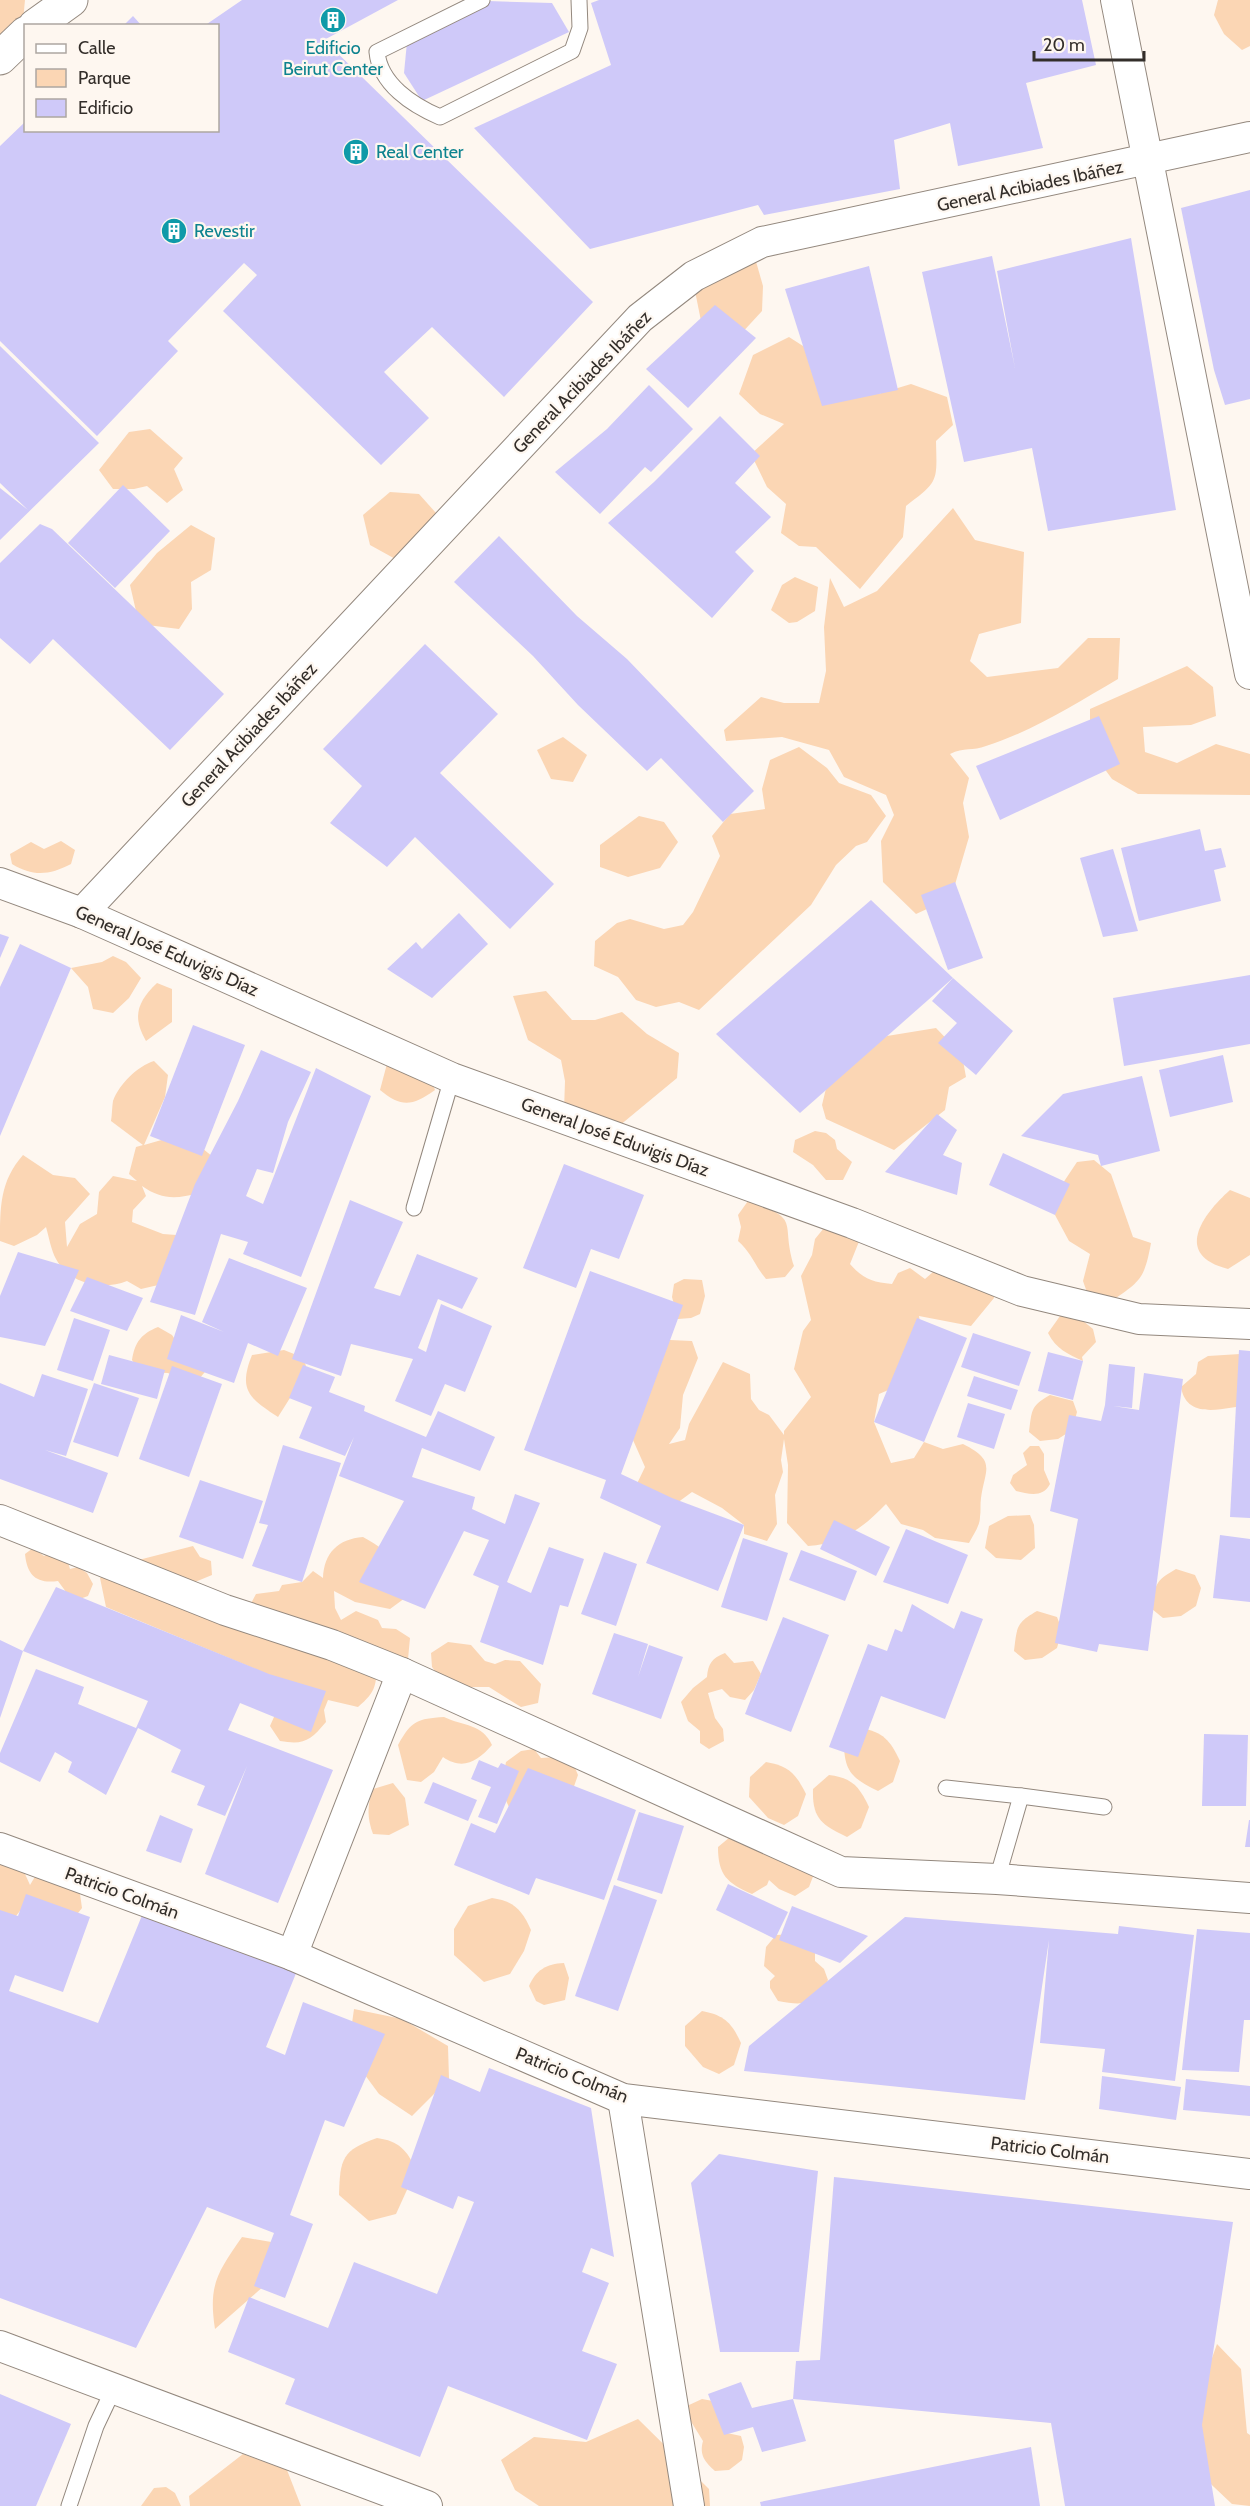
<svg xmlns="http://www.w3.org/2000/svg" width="1250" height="2506" font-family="Cabin,sans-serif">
	<rect width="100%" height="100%" fill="#fef7f0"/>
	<g fill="#fbd6b4">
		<polygon points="0,0 25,0 23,21 0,37"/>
		<polygon points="1218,0 1250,0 1250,46 1242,50 1224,34 1214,15"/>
		<polygon points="755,258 763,286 762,311 739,336 701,321 695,291"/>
		<path d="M789,337L878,394L911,384L947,397L953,425L936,441C937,482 939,481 906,506L903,537L860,589L816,547L799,546L781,533L786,504L767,487L751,454L784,424L760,414L739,394L753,355Z"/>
		<polygon points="150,429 183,458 174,469 183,490 167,503 147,486 134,489 113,489 99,470 129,432"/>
		<polygon points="390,492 419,494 436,513 444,537 399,561 370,545 363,515"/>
		<path d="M953,508L975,540L1024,552L1021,623L979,634L970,661L987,677L1058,668L1088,638H1120L1118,679C1075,704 1033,731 986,746C973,751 964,747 950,754L969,778L963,803L969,837L951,898L916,914L883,882L881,841L894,815L886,795L844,777L829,750L782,737L726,741L724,730L761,697L784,703H819L826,671L824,627L830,578L844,607L877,591Z"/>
		<polygon points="191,525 215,538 211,570 191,582 192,609 179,629 139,624 130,585 157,553"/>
		<polygon points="795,577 818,587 815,611 797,622 789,623 771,610 782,585"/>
		<polygon points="1187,666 1213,687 1216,716 1191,725 1143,727 1145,752 1177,763 1216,744 1250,754 1250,795 1138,794 1112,779 1090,749 1090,709"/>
		<polygon points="563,737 587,755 573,782 551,779 537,750"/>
		<polygon points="799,747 827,768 839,783 871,795 886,816 867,842 856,846 836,865 811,905 699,1010 679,1002 656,1007 636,1000 618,977 594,966 595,941 617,923 630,919 664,929 683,925 693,912 720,856 712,836 730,814 765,809 762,789 770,760"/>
		<polygon points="639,816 664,822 678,842 660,868 628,877 600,867 600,845"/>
		<path d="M61,841L75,850L71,864C50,875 33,877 12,864L10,854L31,842L44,849Z"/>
		<polygon points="113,956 126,962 141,978 129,998 113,1013 93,1009 88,987 71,968 102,962"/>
		<path d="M157,983L172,989V1022L146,1041C132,1017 137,1002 157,983Z"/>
		<polygon points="546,991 572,1020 595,1020 622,1012 647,1034 679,1053 677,1078 619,1126 564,1110 565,1081 561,1060 528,1040 513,996"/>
		<polygon points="936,1028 962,1055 966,1077 949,1087 945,1110 894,1150 826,1119 822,1105 830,1072 887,1036"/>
		<path d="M388,1060L429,1075L435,1090C412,1106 402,1108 380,1090Z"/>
		<path d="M154,1061L168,1075L165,1097L144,1145L172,1137L197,1144L213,1157L199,1193C176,1199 162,1200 142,1186L146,1196L133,1210L132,1222L163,1234L190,1236L167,1283L141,1289L127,1281C102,1291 70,1284 56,1259C51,1250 49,1237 46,1227L37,1235L14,1246L0,1241C0,1207 0,1181 23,1155L53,1175L75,1178L90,1194L65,1222L67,1247L80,1224L97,1214L99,1192L113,1176L137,1181L129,1174L136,1147L143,1145L111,1121C112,1115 112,1107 113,1101C119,1084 138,1066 154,1061Z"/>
		<polygon points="815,1131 826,1133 835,1140 837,1149 852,1162 843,1180 826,1180 813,1165 793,1152 795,1140"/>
		<path d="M1094,1160L1111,1174L1133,1237L1151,1243C1144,1281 1140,1281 1109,1303L1090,1301L1083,1281L1090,1254L1069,1241L1055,1215L1057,1192L1077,1162Z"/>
		<path d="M1230,1190L1250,1198V1255L1228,1269C1173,1255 1202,1215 1230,1190Z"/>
		<path d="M748,1201C803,1220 780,1221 794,1266L785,1277L766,1279C755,1266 751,1252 738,1241L741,1227L738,1215Z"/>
		<path d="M828,1223L860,1239L850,1264C863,1279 872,1282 892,1284L898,1273L910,1268L925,1279L942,1264L991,1274L994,1298L971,1326L919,1316L923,1339L907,1382L879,1394L874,1422L891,1463L914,1458L924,1442L943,1449L963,1444C997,1461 985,1469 981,1498C980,1504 981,1511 980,1517C980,1526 973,1535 969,1543L935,1538L923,1530L901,1524L886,1504C863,1528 841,1544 808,1546L787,1523L788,1465L784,1439L781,1460L783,1472L775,1495L777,1524L767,1541L744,1534V1525L722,1508L692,1492L677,1503L633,1492L645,1467L633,1440L656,1364L670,1340L692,1341L698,1358L683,1395L680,1428L669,1444L685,1440L689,1424L723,1362L750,1374L751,1399L759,1410L769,1415L784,1435V1431L811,1397L794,1369L803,1331L811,1320L801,1276L812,1255L815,1239Z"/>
		<polygon points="684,1279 702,1280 705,1296 700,1314 691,1318 678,1319 672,1297 674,1284"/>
		<path d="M1060,1316H1077L1093,1329L1096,1342L1082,1357L1083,1361C1068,1354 1056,1349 1048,1333Z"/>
		<path d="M158,1327L172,1335L178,1344L214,1361L199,1379L187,1383L168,1373L140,1372L132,1360C135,1342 141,1334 158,1327Z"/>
		<path d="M284,1350L304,1358L307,1371L278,1417C249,1398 238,1390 252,1355Z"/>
		<path d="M1240,1354L1250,1405C1226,1407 1187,1422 1181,1387L1196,1374L1198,1362L1208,1356Z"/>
		<path d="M1050,1395L1073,1401L1077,1412L1072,1430L1058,1439L1040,1441L1029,1432C1032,1411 1030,1406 1050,1395Z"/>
		<path d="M1030,1446H1039L1044,1454V1470L1050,1484C1043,1498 1029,1494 1016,1491L1010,1483L1013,1475L1027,1465L1023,1453Z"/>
		<polygon points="1030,1515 1034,1525 1035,1548 1021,1560 996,1558 985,1548 989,1526 1008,1516"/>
		<path d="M363,1537C395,1555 398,1563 405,1598L390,1609L355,1602L334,1591L335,1608L341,1620L356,1611L378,1620L382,1628L396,1629L410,1638L408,1659L377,1661C376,1685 377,1691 358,1707L328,1700L324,1710L326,1722C310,1741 304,1745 280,1741L270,1726L289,1683L106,1607L100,1578L115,1566L193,1546L200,1557L211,1561L212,1575L195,1582L248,1609L256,1594L279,1591L282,1585L302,1582L313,1571L323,1578C324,1553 338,1539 363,1537Z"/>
		<path d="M33,1548L44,1556L52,1552L67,1559L70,1569L78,1567L87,1573L93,1584L88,1596L77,1600L69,1596L58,1581C36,1584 27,1575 25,1554Z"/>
		<path d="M1176,1569L1195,1575L1201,1588L1196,1606L1181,1616L1163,1618L1152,1609C1155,1584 1155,1581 1176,1569Z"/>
		<path d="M1037,1611L1057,1617L1062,1630L1057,1648L1042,1658L1025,1660L1014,1651C1017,1627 1016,1623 1037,1611Z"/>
		<polygon points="448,1642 471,1645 485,1661 495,1664 505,1660 520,1661 541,1684 538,1703 521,1707 489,1687 447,1687 432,1667 431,1653"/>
		<path d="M725,1653L734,1663L753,1661L761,1674L754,1690L745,1700L730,1697L722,1689L708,1693L715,1718L723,1729L724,1741L709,1749L700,1743V1731L688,1721L681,1702L693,1688L707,1677C708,1664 712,1658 725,1653Z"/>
		<path d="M444,1717C463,1726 483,1724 492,1745C478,1761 463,1771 443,1757L434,1772L421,1782L407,1780L398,1745C412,1720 417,1719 444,1717Z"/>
		<path d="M861,1728C883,1732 890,1740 900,1761L893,1782L878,1791C853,1779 844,1772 844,1743Z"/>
		<path d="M534,1749L541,1758L557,1757L573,1763L578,1775L572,1792L513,1813C501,1797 502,1781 506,1762L521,1751Z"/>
		<path d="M766,1762C789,1766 796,1774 806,1794L798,1816L784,1825L768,1818L749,1797L750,1777Z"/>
		<path d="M829,1775C852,1778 859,1786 869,1807L861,1828L847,1837C821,1825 812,1818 813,1789Z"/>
		<path d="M393,1783L405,1798L409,1825L389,1835L373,1834C367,1818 367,1805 373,1789Z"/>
		<path d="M736,1832L817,1866L809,1887L795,1896L779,1889L769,1880L767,1885L752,1894C727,1883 718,1875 718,1847Z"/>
		<polygon points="0,1853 16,1854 30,1885 36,1875 79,1887 82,1908 78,1913 31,1916 20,1911 10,1923 0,1925"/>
		<path d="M492,1898C514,1901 522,1910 531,1930L524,1951L510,1974L484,1982L454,1955V1929L468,1906Z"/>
		<path d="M794,1934L815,1949V1961L824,1969L828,1980C814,2005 805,2006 778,2001L770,1988V1981L775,1976L764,1966L766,1947L776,1935Z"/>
		<path d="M564,1963L569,1978L565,2000L544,2005L536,2001L529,1986C536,1970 546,1964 564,1963Z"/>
		<polygon points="354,2009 402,2019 448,2046 449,2079 412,2116 379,2094 348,2052"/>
		<path d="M702,2011C724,2015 732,2023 741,2043L734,2065L719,2074L703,2067L685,2046V2026Z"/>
		<path d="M377,2138C399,2141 407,2150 416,2170L396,2214L369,2221L339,2195C340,2159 342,2150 377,2138Z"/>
		<path d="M242,2237L277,2243L265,2285L215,2329C208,2284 218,2272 242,2237Z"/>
		<polygon points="1217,2344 1241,2369 1247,2433 1250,2435 1250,2506 1232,2504 1196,2470 1188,2425"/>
		<path d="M702,2399L713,2401L727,2433L741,2436L744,2447L742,2460L729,2470L715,2471C705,2462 699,2455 703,2441L687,2415L689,2405Z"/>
		<polygon points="638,2419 709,2489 710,2506 539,2506 515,2490 501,2460 534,2437 586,2442"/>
		<polygon points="243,2454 287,2470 301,2506 190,2506 189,2496"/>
		<polygon points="166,2487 175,2493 181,2506 141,2506 154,2488"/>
	</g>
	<g fill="#cfc9f9">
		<polygon points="242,0 398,0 324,40 593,302 504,397 432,327 384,372 429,418 381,465 223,311 257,275 244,263 168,341 178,351 97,436 0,341 0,146 26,121 26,130 218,130 218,26 204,26"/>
		<polygon points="599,0 1082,0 1096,65 1026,83 1043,148 958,166 950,123 894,140 900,189 764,215 758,205 590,249 474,128 611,65 591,3"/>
		<polygon points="488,1 552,3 569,32 422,101 404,73 407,42"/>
		<polygon points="133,16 142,26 123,26"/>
		<polygon points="1250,190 1250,399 1225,405 1214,370 1181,208"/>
		<polygon points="1131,238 1176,510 1048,531 1032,448 964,462 922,272 992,256 1015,368 997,271"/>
		<polygon points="869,266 898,390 822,406 785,289"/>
		<polygon points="715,305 756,338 688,408 646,369"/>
		<polygon points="0,346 99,443 0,540 0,488 28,510 0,483"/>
		<polygon points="649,385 693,429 651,472 645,467 600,514 555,472 607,429"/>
		<polygon points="720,416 760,456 735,483 771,517 735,552 754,571 712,618 608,523 654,482"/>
		<polygon points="123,485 170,531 115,588 68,543"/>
		<polygon points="40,524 52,529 224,694 170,750 53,639 30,664 0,638 0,563"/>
		<polygon points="499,536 577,616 627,659 754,791 723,822 661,758 647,771 578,705 533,656 454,582"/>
		<polygon points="425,644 498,714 440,773 554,884 510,929 415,837 387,867 330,823 362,786 323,749"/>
		<polygon points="1099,716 1120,764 1000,820 976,766"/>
		<polygon points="1200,829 1205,851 1221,848 1226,867 1214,870 1221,901 1139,921 1121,848"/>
		<polygon points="1113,849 1138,931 1103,937 1080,858"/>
		<polygon points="955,882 983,958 948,970 921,895"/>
		<polygon points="871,900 953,978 800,1113 716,1034"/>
		<polygon points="459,913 488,944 432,998 387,969 416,942 422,949"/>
		<polygon points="0,934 9,937 0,958"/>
		<polygon points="20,944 71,968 0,1136 0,987"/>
		<polygon points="1250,975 1250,1044 1124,1066 1113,998"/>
		<polygon points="953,978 1013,1031 976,1075 938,1043 957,1023 932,1001"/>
		<polygon points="193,1025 245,1045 202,1156 150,1136"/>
		<polygon points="261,1050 311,1072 288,1122 273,1173 257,1169 246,1196 263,1204 316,1068 371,1096 301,1277 243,1254 248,1242 221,1234 195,1315 150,1302 195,1184 238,1101"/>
		<polygon points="1223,1055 1233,1102 1170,1117 1159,1070"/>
		<polygon points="1142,1076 1160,1151 1101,1166 1098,1155 1021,1136 1063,1094"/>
		<polygon points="937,1114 957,1130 943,1155 962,1163 957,1195 885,1172"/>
		<polygon points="1003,1153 1070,1184 1055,1215 989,1185"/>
		<polygon points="564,1164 644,1195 619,1259 591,1249 576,1288 523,1268"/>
		<polygon points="350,1200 403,1222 374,1288 400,1296 417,1254 478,1278 462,1309 438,1299 418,1348 426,1352 441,1304 492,1326 465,1392 445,1384 431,1416 395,1401 413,1359 351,1344 341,1376 292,1359"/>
		<polygon points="18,1252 79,1270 45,1346 0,1337 0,1296"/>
		<polygon points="229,1258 307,1288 278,1356 248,1343 234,1383 167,1359 181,1315 224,1332 202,1322"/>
		<polygon points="590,1271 683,1305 621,1474 672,1498 744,1525 718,1591 646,1563 661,1526 600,1498 606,1480 524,1450"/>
		<polygon points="87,1277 143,1298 127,1331 70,1311"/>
		<polygon points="74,1318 110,1330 93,1381 57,1370"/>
		<polygon points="917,1318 967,1338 924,1442 874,1422"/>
		<polygon points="973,1333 1031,1352 1019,1386 961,1367"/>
		<polygon points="1239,1350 1250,1351 1250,1518 1230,1517"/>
		<polygon points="1048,1352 1083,1361 1073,1400 1038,1391"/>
		<polygon points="109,1355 165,1370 157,1399 101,1384"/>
		<polygon points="1109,1364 1135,1367 1132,1408 1113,1406 1139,1410 1144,1373 1183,1379 1148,1651 1099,1644 1097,1652 1055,1643 1078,1519 1050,1511 1069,1415 1101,1421 1105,1405"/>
		<polygon points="303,1365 335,1377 329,1392 365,1406 364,1411 426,1437 438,1411 495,1437 480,1471 422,1448 412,1477 475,1497 472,1509 505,1524 515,1494 540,1503 507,1582 531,1593 549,1547 584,1559 568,1607 560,1605 543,1665 480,1642 499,1586 473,1575 489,1540 464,1531 425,1609 359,1582 404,1501 339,1476 354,1437 345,1456 299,1438 312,1407 289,1398"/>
		<polygon points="172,1366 222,1384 189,1477 139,1459"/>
		<polygon points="42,1374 88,1389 66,1456 45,1450 108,1473 93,1513 0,1479 0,1383 34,1397"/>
		<polygon points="974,1376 1018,1390 1011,1410 967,1396"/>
		<polygon points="94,1383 139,1398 118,1457 73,1442"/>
		<polygon points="968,1403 1005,1414 994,1449 957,1437"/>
		<polygon points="283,1445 341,1463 302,1582 252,1566 268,1525 259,1523"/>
		<polygon points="200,1480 263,1501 243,1559 179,1537"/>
		<polygon points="834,1520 890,1547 876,1576 820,1549"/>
		<polygon points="906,1529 968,1555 948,1604 883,1582"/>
		<polygon points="1220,1535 1250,1539 1250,1602 1213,1598"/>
		<polygon points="743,1538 788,1553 767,1621 721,1607"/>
		<polygon points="801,1550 857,1571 845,1601 789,1580"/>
		<polygon points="604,1552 637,1564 616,1626 581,1614"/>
		<polygon points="56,1587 269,1674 326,1691 311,1732 240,1703 228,1730 333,1770 278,1903 205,1874 247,1766 225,1816 197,1805 205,1786 171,1772 181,1750 138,1728 106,1795 68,1772 72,1762 55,1752 40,1782 0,1762 0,1753 36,1669 84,1687 78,1704 136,1728 148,1701 23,1651 0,1718 0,1640 23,1651"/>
		<polygon points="912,1604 954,1629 961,1611 983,1619 945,1719 881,1696 858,1757 829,1747 868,1644 887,1651 895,1629 902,1632"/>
		<polygon points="783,1617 829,1635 791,1732 745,1714"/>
		<polygon points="614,1633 648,1644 638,1677 649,1645 683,1657 661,1719 592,1694"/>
		<polygon points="1204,1734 1248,1735 1246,1806 1202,1806"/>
		<polygon points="479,1760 498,1768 501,1763 519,1771 497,1824 478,1817 491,1787 471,1779"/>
		<polygon points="528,1768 636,1810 604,1900 536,1878 529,1895 454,1865 471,1823 495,1833"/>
		<polygon points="433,1782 477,1800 468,1821 424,1803"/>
		<polygon points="639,1812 684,1826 662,1894 617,1880"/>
		<polygon points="160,1815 193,1829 181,1863 146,1851"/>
		<polygon points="1249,1820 1250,1820 1250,1847 1245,1847"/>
		<polygon points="728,1884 788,1912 775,1939 716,1910"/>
		<polygon points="614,1885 657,1900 618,2011 575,1996"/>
		<polygon points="26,1894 90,1917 63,1992 15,1975 9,1991 98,2023 143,1913 299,1966 266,2047 285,2055 303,2002 385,2034 344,2127 325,2120 290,2215 313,2224 285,2298 254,2286 274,2233 207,2207 136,2348 0,2298 0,1910 18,1916"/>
		<polygon points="792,1906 868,1936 840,1963 779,1940"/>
		<polygon points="905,1917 1118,1934 1119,1926 1194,1935 1175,2081 1102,2072 1105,2049 1040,2043 1049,1940 1025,2100 744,2071 749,2046"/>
		<polygon points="1197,1929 1250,1933 1250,2020 1244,2020 1239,2072 1182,2070"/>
		<polygon points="489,2068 591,2108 614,2257 591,2248 582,2272 609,2283 582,2351 617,2364 587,2440 448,2386 420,2457 285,2404 295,2379 228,2352 249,2297 328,2328 354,2262 437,2294 474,2202 458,2196 453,2209 401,2187 441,2075 480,2092"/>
		<polygon points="1102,2076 1181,2087 1176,2120 1099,2109"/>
		<polygon points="1186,2079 1250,2086 1250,2116 1183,2110"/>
		<polygon points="719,2154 818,2171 799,2352 720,2352 691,2183"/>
		<polygon points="834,2177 1233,2222 1202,2425 1215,2506 1065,2506 1051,2423 793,2399 796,2361 820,2360"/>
		<polygon points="741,2382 752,2408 793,2399 806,2441 762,2452 753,2427 724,2435 708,2394"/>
		<polygon points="0,2394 71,2424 36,2506 0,2506"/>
		<polygon points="1031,2447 1040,2506 761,2506 760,2502"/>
	</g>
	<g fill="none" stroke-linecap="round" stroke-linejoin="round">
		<g stroke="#93887e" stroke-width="17">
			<g id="lane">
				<path d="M482,0L377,52C380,84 412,105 440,117L572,51L580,28L579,0"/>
				<polyline points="414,1208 452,1078"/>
				<polyline points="946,1788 1021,1796"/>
				<polyline points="997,1879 1021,1796 1104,1807"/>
				<polyline points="69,2506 96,2426 113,2390"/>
			</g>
		</g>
		<g stroke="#93887e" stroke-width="32">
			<g id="street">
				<polyline points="1116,0 1250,674"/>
				<polyline points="0,883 82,913 452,1078 852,1223 1022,1291 1139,1319 1250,1324"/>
				<polyline points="82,913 640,318 694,276 762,242 1250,137"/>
				<polyline points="0,1520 225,1610 332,1645 402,1673 841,1872 997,1879 1250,1898"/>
				<polyline points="0,1848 292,1955 623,2099 1250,2174"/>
				<polyline points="292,1955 402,1673"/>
				<polyline points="623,2099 689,2506"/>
				<polyline points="0,2346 427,2506"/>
			</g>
		</g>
		<g stroke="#93887e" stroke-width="35">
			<g id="secondary">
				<polyline points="35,26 71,0"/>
				<polyline points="0,58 26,33"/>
			</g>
		</g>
		<use href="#lane" stroke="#fff" stroke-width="15"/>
		<use href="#street" stroke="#fff" stroke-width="30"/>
		<use href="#secondary" stroke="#fff" stroke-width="33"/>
	</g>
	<defs>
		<g id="building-disc" transform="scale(1.35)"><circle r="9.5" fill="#0f9aa8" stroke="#fef7f0"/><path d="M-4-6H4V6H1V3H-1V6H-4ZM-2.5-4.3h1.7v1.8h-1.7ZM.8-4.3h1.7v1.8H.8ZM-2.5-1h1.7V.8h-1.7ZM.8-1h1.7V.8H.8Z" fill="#fff"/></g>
	</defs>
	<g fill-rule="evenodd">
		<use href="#building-disc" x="333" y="20"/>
		<use href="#building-disc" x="356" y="152"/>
		<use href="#building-disc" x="174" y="231"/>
	</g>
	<g text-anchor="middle" stroke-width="4.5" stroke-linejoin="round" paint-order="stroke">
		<g font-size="18" fill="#0d838f" stroke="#fef7f0" text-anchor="start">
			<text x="333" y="54" text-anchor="middle">Edificio<tspan x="333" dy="21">Beirut Center</tspan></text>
			<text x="376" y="158">Real Center</text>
			<text x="194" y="237">Revestir</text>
		</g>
		<g font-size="18" fill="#332e2a" stroke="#fef7f0">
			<text transform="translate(1030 186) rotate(-12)" y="6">General Acibiades Ibáñez</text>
			<text transform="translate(582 382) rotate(-46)" y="6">General Acibiades Ibáñez</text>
			<text transform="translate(249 735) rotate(-47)" y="6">General Acibiades Ibáñez</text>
			<text transform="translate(167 951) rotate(24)" y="6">General José Eduvigis Díaz</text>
			<text transform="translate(615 1137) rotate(20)" y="6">General José Eduvigis Díaz</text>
			<text transform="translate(122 1893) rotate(20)" y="6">Patricio Colmán</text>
			<text transform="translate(572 2075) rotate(22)" y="6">Patricio Colmán</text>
			<text transform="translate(1050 2150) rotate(7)" y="6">Patricio Colmán</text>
		</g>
	</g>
	<rect x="24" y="24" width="195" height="108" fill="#fef7f0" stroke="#ada7a1" stroke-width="1.5"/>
	<rect x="36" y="44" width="30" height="9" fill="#ffffff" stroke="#ada7a1" stroke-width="1.5"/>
	<text x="78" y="54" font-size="18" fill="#332e2a">Calle</text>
	<rect x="36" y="69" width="30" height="18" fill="#fbd6b4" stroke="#ada7a1" stroke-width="1.5"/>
	<text x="78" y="84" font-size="18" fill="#332e2a">Parque</text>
	<rect x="36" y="99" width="30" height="18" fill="#cfc9f9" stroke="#ada7a1" stroke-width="1.5"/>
	<text x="78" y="114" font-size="18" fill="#332e2a">Edificio</text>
	<path d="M1034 51v9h110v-9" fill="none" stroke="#332e2a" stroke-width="3"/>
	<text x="1043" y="51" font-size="18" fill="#332e2a" stroke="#fef7f0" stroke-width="4.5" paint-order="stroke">20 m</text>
</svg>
